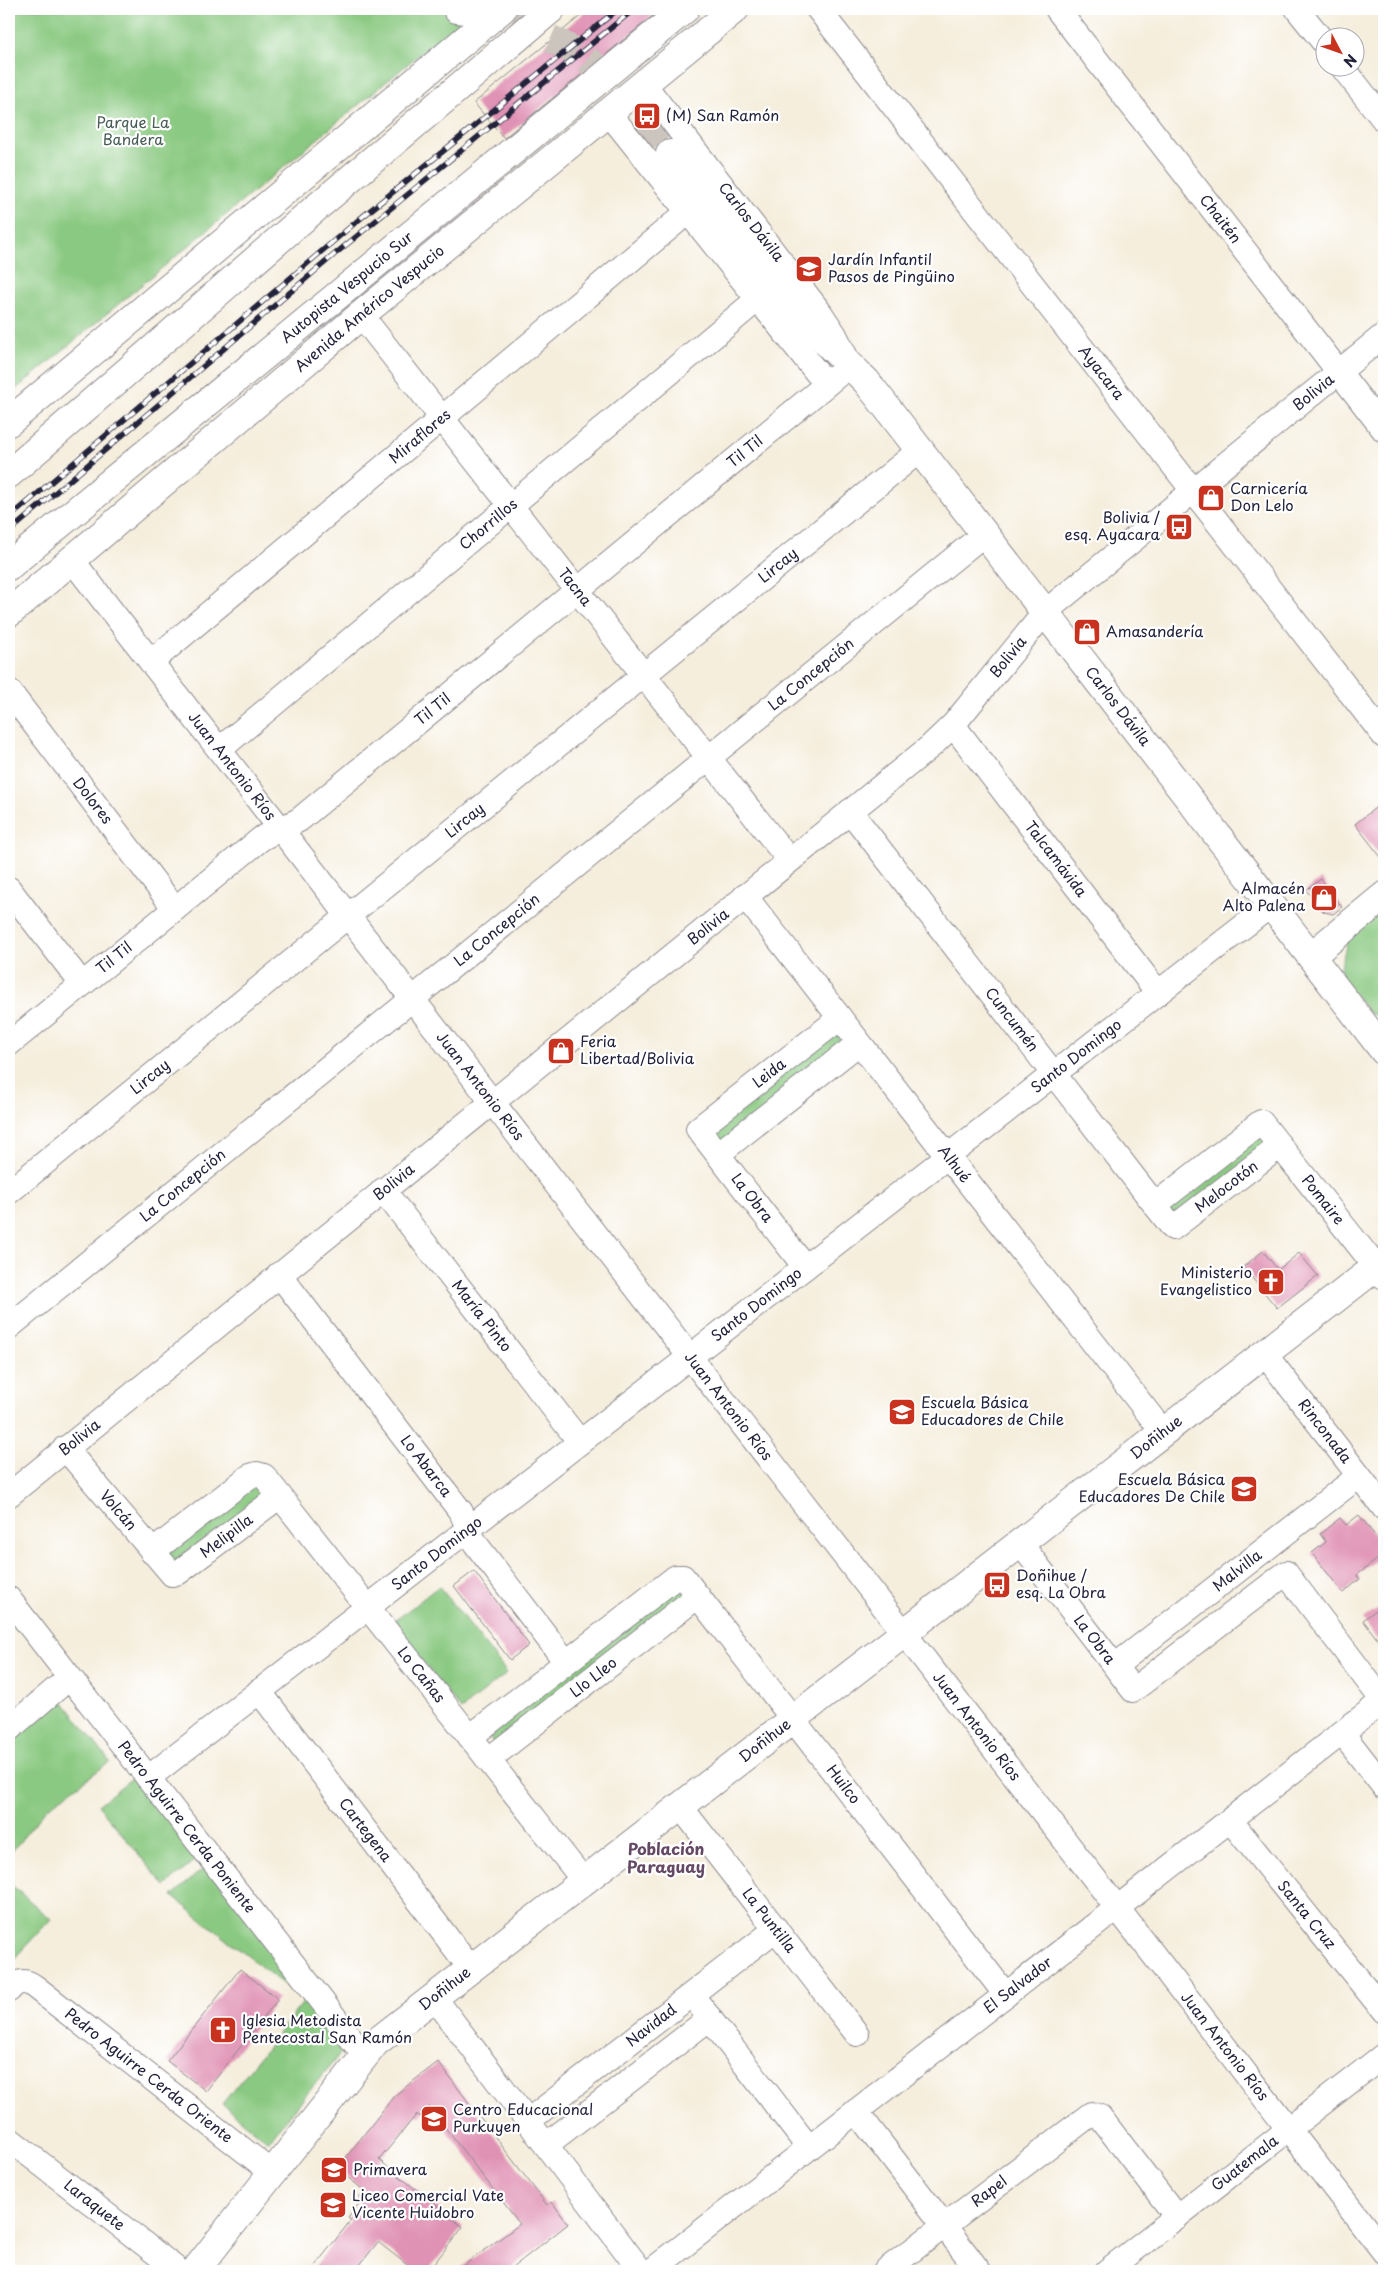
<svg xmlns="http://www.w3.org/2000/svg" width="1393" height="2280" font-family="'Playpen Sans',sans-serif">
	<rect width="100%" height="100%" fill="#fff"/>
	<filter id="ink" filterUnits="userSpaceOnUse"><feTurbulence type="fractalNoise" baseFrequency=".02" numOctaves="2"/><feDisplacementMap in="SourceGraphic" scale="10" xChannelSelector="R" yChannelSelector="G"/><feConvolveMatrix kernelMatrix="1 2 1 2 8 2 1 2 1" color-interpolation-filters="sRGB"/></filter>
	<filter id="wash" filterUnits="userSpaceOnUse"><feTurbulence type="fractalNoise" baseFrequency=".0096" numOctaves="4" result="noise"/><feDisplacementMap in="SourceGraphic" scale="20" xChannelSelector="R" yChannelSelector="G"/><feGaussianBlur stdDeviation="1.12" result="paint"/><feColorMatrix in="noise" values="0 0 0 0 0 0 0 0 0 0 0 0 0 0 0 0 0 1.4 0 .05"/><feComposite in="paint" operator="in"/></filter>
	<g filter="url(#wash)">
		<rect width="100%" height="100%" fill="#f5eedd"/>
		<g fill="#8ac981" stroke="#56765e">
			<polygon points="9,9 474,9 9,395"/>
			<polygon points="1384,908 1384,1016 1370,1014 1339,975 1348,937"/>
			<polygon points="833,1029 847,1046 722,1143 710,1129"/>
			<polygon points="1260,1129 1272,1145 1175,1220 1162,1204"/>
			<polygon points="255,1483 268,1490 178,1567 165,1552"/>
			<polygon points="679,1582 691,1597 498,1748 485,1732"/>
			<polygon points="439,1586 507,1673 461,1710 392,1623"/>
			<polygon points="56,1692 110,1762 47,1808 9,1855 9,1730"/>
			<polygon points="137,1774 202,1855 165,1886 98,1805"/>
			<polygon points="206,1866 301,1984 293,1992 172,1896"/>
			<polygon points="9,1883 51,1919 9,1964"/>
			<polygon points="309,1995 350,2042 268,2141 222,2104"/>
		</g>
		<g id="blocks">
			<g fill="#e092b4">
				<polygon points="589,9 661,9 504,138 474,103"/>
				<polygon points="1384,801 1384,861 1355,824"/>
				<polygon points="1321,879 1342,907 1333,914 1324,912 1306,890"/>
				<polygon points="1263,1251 1278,1270 1299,1253 1318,1276 1277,1308 1243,1267"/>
				<polygon points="1359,1515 1384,1547 1384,1554 1357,1575 1360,1579 1343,1593 1312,1553 1326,1542 1320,1534 1340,1518 1346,1525"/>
				<polygon points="474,1571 529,1645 510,1660 454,1586"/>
				<polygon points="1384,1604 1384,1648 1363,1620"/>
				<polygon points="240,1969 278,1999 206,2091 167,2061"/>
				<polygon points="438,2062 547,2205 552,2202 568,2224 508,2271 456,2271 520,2224 429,2107 419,2117 417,2114 379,2160 463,2227 428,2271 415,2271 378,2242 355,2271 311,2271 351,2220 348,2218 361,2201 358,2198 365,2191 337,2169 394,2096"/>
			</g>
		</g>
	</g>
	<g filter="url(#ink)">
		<use href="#blocks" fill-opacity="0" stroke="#8c888c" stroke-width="1"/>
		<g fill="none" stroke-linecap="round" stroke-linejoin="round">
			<path stroke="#cbc5bd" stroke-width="28" stroke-dasharray="28 14" stroke-linecap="butt" d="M471,12C511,23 552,35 585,58C619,82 644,122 670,154"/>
			<g stroke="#8c888c" stroke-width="26">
				<g id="street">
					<path id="s1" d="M818,9L1384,736"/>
					<path id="s2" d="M1057,9L1384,430"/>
					<polyline points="1297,9 1326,45"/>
					<polyline points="1343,68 1384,120"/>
					<polyline points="608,112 826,384"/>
					<path id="s3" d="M361,315L789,860"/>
					<path id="s4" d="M72,560L1384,2252"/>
					<path id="s5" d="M151,662L689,211"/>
					<path id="s6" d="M9,691L175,909"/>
					<path id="s7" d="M953,725L1158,993"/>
					<path id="s8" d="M220,749L758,299"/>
					<path id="s9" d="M850,811L1173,1228L1280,1146"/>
					<polyline points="9,889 82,984"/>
					<path id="s10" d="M745,896L1163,1432"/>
					<path id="s11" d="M9,1044L262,838L299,820L850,365L835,335L819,311L643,83"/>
					<polyline points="718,1154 859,1043"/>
					<path id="s12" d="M383,1190L580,1442"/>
					<path id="s13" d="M9,1192L920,450"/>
					<path id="s14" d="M1155,1205L1261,1122L1384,1277"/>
					<path id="s15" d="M805,1267L698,1129L840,1018"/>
					<path id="s16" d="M279,1274L461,1512L475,1543L566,1662"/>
					<path id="s17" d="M9,1327L984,534"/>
					<path id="s18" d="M1264,1353L1384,1508"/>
					<path id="s19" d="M65,1448L172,1574L179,1572L280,1496"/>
					<path id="s20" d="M9,1495L931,746L953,725L1045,612L1384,335"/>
					<path id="s21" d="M1020,1543L1133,1690L1286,1573L1383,1701"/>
					<path id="s22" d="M152,1552L250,1476L257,1474L264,1476L584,1881"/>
					<path id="s23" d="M9,1599L364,2055"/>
					<path id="s24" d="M1115,1666L1359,1476"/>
					<path id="s25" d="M259,1691L471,1969"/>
					<polyline points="9,1729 69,1678"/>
					<polyline points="1342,1733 1384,1787"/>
					<path id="s26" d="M470,1737L676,1577H683L1006,1995"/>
					<path id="s27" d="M488,1760L698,1596"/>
					<path id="s28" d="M148,1778L1271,905"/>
					<path id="s29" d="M680,1806L857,2034"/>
					<path id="s30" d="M1230,1820L1384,2011"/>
					<path id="s31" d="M9,1990C17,1981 25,1979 35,1987L273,2173"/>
					<polyline points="434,1997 641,2271"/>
					<polyline points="701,2007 809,2148"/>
					<polyline points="856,2111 979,2271"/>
					<path id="s32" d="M528,2121L776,1929"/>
					<path id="s33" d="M9,2139L179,2271"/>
					<polyline points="546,2145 710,2018"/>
					<path id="s34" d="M651,2271L1384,1700"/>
					<path id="s35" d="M885,2271L1091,2114L1100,2117L1177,2217"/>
					<path id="s36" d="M1107,2271L1384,2055"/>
				</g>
			</g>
			<g stroke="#8c888c" stroke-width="30">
				<g id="secondary">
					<polyline points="457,9 464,10"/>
					<path id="s37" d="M670,154L793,310L866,381L881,400L1384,1051"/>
					<polyline points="1311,956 1384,896"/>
					<path id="s38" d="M195,2271L375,2043L1384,1261"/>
				</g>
			</g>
			<g stroke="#8c888c" stroke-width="30">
				<g id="primary">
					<polyline points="9,422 502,9"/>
					<path id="s39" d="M9,613L361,315L735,9"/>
				</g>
			</g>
			<g stroke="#8c888c" stroke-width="30">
				<g id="highway">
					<polyline points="9,474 297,224 551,9"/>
					<path id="s40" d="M9,566L685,9"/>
				</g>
			</g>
			<use href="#street" stroke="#fff" stroke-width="24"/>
			<use href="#secondary" stroke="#fff" stroke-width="28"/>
			<use href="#primary" stroke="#fff" stroke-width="28"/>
			<use href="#highway" stroke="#fff" stroke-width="28"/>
			<g stroke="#22223b" stroke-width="5.5">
				<g id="rail">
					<polyline points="9,518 356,222 618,9"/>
					<polyline points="9,532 335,254 634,9"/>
				</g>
			</g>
			<use href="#rail" stroke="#fff" stroke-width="4" stroke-dasharray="11" stroke-linecap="butt"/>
		</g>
	</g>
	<defs>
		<g id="bus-square" transform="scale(1.4375)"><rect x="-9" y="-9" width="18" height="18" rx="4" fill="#c8321e" stroke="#fff"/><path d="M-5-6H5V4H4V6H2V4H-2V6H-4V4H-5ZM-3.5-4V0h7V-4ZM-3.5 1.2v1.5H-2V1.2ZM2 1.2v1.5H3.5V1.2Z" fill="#fff"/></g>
		<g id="school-square" transform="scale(1.4375)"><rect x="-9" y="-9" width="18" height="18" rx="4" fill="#c8321e" stroke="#fff"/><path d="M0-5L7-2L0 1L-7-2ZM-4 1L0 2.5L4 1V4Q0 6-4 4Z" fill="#fff"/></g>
		<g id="shop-square" transform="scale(1.4375)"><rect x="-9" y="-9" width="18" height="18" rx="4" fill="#c8321e" stroke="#fff"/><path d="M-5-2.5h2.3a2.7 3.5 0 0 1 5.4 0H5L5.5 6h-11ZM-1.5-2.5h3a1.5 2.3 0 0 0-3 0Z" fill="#fff"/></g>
		<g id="church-square" transform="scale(1.4375)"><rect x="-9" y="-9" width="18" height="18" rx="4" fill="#c8321e" stroke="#fff"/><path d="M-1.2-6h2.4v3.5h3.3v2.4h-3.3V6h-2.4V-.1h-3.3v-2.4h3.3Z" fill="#fff"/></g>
	</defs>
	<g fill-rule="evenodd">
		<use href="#bus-square" x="647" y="116"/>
		<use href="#school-square" x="809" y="269"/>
		<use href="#shop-square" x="1211" y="498"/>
		<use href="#bus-square" x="1179" y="527"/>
		<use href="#shop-square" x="1087" y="632"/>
		<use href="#shop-square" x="1324" y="898"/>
		<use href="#shop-square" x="561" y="1051"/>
		<use href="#church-square" x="1271" y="1282"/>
		<use href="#school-square" x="902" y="1412"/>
		<use href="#school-square" x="1244" y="1489"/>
		<use href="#bus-square" x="997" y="1585"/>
		<use href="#church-square" x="223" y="2030"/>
		<use href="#school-square" x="434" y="2119"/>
		<use href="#school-square" x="334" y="2170"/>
		<use href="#school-square" x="333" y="2205"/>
	</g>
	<g text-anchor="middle" stroke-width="4.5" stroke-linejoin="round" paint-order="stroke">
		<g font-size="15" fill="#22223b" stroke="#fff" text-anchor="start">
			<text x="666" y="121">(M) San Ramón</text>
			<text x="828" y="265">Jardín Infantil<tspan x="828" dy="17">Pasos de Pingüino</tspan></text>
			<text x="1230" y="494">Carnicería<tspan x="1230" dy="17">Don Lelo</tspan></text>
			<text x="1160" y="523" text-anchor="end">Bolivia /<tspan x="1160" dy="17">esq. Ayacara</tspan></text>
			<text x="1106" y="637">Amasandería</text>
			<text x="1305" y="894" text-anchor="end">Almacén<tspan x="1305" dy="17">Alto Palena</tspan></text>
			<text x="580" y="1047">Feria<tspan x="580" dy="17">Libertad/Bolivia</tspan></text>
			<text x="1252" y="1278" text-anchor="end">Ministerio<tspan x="1252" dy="17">Evangelistico</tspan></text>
			<text x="921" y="1408">Escuela Básica<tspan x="921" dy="17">Educadores de Chile</tspan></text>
			<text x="1225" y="1485" text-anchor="end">Escuela Básica<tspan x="1225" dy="17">Educadores De Chile</tspan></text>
			<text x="1016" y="1581">Doñihue /<tspan x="1016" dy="17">esq. La Obra</tspan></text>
			<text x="242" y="2026">Iglesia Metodista<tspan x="242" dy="17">Pentecostal San Ramón</tspan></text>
			<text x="453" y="2115">Centro Educacional<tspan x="453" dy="17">Purkuyen</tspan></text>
			<text x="353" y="2175">Primavera</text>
			<text x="352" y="2201">Liceo Comercial Vate<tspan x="352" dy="17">Vicente Huidobro</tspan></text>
		</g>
		<g font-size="15" fill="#465c54" stroke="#fff">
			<text x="133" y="128">Parque La<tspan x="133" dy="17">Bandera</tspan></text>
		</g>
		<g font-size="15" fill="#22223b" stroke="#fff">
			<text dy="5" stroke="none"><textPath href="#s2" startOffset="266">Chaitén</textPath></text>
			<text transform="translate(751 222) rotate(52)" y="5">Carlos Dávila</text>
			<text dy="5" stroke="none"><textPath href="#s40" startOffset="438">Autopista Vespucio Sur</textPath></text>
			<text dy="5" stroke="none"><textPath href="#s39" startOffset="472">Avenida Américo Vespucio</textPath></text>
			<text dy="5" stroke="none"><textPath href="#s1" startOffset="461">Ayacara</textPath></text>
			<text dy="5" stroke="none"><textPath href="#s20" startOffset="1711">Bolivia</textPath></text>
			<text dy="5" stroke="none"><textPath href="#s5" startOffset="351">Miraflores</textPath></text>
			<text dy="5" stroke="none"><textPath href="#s11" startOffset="946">Til Til</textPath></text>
			<text dy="5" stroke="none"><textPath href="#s8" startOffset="350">Chorrillos</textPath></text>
			<text dy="5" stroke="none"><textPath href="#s13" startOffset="992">Lircay</textPath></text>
			<text dy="5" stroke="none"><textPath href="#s3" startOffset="346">Tacna</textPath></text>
			<text dy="5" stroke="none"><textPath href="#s20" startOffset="1306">Bolivia</textPath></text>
			<text dy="5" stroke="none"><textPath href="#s17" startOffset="1034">La Concepción</textPath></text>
			<text dy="5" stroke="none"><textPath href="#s37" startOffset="712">Carlos Dávila</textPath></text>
			<text dy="5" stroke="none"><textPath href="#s11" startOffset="541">Til Til</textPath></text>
			<text dy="5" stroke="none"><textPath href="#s4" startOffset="261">Juan Antonio Ríos</textPath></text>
			<text dy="5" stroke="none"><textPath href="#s6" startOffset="138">Dolores</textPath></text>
			<text dy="5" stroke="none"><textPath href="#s13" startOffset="588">Lircay</textPath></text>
			<text dy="5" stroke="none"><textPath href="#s7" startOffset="169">Talcamávida</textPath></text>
			<text dy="5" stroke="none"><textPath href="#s20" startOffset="901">Bolivia</textPath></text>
			<text dy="5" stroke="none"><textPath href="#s17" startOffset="629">La Concepción</textPath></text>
			<text dy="5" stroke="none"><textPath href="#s11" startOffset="136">Til Til</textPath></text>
			<text dy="5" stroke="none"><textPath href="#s9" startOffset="264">Cuncumén</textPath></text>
			<text dy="5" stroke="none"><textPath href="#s28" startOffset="1176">Santo Domingo</textPath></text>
			<text dy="5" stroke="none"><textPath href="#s15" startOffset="265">Leida</textPath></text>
			<text dy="5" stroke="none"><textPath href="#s13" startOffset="182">Lircay</textPath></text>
			<text dy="5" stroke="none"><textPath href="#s4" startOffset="666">Juan Antonio Ríos</textPath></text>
			<text dy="5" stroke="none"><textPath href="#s10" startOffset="340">Alhué</textPath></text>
			<text dy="5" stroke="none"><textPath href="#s20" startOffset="496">Bolivia</textPath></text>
			<text dy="5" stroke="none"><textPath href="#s17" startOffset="224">La Concepción</textPath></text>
			<text dy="5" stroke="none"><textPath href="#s9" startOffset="595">Melocotón</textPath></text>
			<text transform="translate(752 1198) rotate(52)" y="5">La Obra</text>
			<text dy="5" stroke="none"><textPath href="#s14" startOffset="234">Pomaire</textPath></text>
			<text dy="5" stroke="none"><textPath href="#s28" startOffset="771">Santo Domingo</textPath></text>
			<text dy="5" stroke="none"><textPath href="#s12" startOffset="160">María Pinto</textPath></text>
			<text dy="5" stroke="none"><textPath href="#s4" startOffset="1071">Juan Antonio Ríos</textPath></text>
			<text dy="5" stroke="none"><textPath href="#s18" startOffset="99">Rinconada</textPath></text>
			<text dy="5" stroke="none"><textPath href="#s20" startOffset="91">Bolivia</textPath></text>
			<text dy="5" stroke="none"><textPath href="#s38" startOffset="1279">Doñihue</textPath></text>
			<text dy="5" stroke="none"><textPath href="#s16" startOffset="242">Lo Abarca</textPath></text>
			<text dy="5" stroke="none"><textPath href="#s19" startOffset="82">Volcán</textPath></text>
			<text dy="5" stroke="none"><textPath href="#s19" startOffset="232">Melipilla</textPath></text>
			<text dy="5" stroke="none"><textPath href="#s28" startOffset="366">Santo Domingo</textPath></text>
			<text dy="5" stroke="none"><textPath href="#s24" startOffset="155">Malvilla</textPath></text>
			<text dy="5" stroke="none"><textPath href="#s21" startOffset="122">La Obra</textPath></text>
			<text dy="5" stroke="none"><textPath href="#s22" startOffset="392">Lo Cañas</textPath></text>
			<text dy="5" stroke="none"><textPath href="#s27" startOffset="134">Llo Lleo</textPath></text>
			<text dy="5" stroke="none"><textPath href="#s4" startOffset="1476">Juan Antonio Ríos</textPath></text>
			<text dy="5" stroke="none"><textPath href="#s38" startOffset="784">Doñihue</textPath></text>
			<text dy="5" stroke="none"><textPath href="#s26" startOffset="530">Huilco</textPath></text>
			<text dy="5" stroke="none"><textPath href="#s23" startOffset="289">Pedro Aguirre Cerda Poniente</textPath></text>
			<text dy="5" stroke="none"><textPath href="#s25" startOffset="175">Cartegena</textPath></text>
			<text dy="5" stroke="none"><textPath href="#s30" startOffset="122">Santa Cruz</textPath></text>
			<text dy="5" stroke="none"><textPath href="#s29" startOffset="145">La Puntilla</textPath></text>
			<text dy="5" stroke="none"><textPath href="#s34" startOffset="465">El Salvador</textPath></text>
			<text dy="5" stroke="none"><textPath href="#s38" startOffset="379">Doñihue</textPath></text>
			<text dy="5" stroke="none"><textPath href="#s32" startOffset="156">Navidad</textPath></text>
			<text dy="5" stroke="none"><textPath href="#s4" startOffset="1881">Juan Antonio Ríos</textPath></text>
			<text dy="5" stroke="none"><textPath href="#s31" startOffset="174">Pedro Aguirre Cerda Oriente</textPath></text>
			<text dy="5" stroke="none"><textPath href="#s36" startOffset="175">Guatemala</textPath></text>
			<text dy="5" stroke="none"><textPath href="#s35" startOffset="131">Rapel</textPath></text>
			<text dy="5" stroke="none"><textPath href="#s33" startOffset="108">Laraquete</textPath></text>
		</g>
		<g font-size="16" font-weight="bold" fill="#644965" stroke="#fff">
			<text x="666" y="1855">Población<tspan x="666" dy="18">Paraguay</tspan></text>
		</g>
	</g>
	<rect width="1393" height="2280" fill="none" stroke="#fff" stroke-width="30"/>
	<g transform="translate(1340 52) rotate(131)"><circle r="24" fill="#ffffff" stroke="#a7a7b1"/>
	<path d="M0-4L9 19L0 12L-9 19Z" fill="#c8321e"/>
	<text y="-8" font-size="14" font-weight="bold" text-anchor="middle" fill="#22223b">N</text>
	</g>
</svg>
